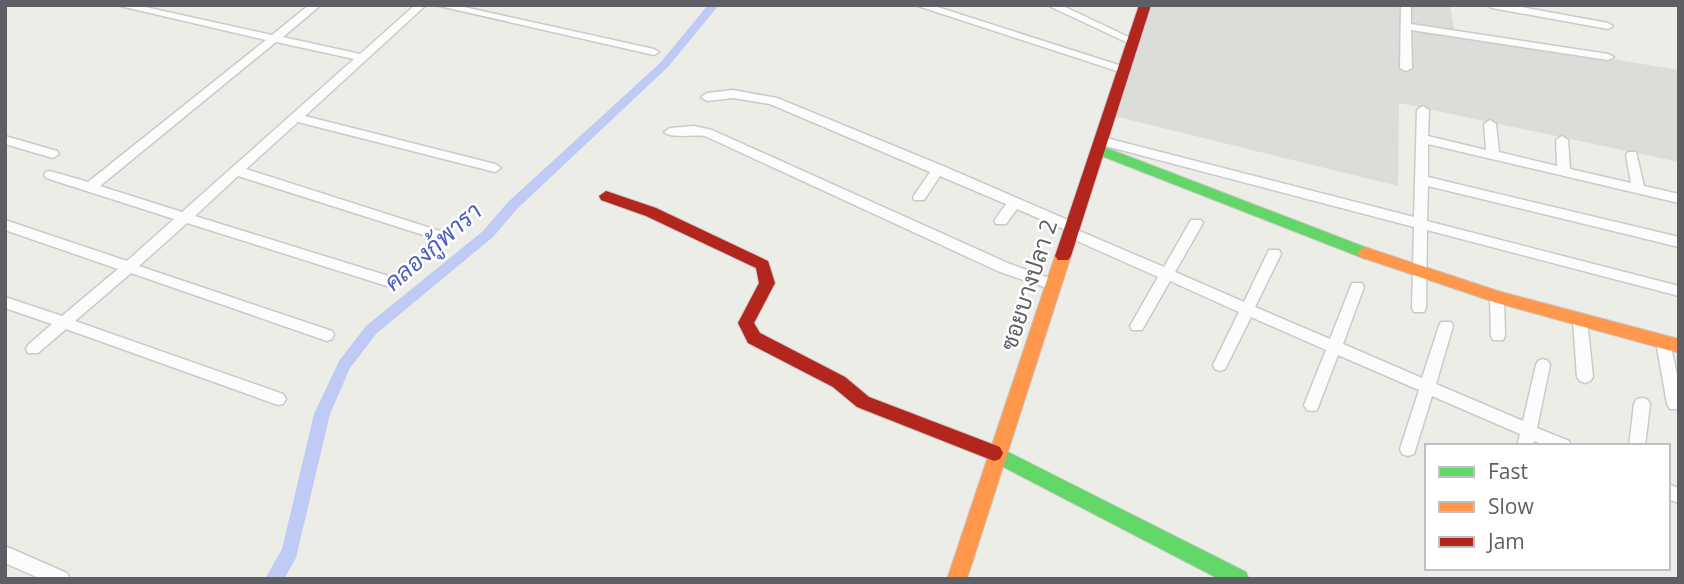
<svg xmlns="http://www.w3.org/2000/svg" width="1684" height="584" font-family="'Open Sans',Sarabun,sans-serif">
	<rect width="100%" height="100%" fill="#edede8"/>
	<polygon fill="#dcddd8" points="1145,5 1450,5 1455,33 1679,70 1679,162 1399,103 1398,186 1110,115"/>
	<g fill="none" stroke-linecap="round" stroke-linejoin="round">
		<polygon fill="#bfcbf5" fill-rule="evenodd" points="708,5 719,5 668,67 518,208 493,237 376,334 350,368 330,414 296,558 284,579 265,579 282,549 314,414 339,361 366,326 483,231 508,202 660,63"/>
		<g stroke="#cacaca" stroke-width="3">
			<g id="street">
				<path d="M116,5H136L272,35L309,5H321L283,37L360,54L415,5H426L305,116L495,164L501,168L495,172L298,122L246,169L446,233L448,236L446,239H436L238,176L195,216L395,278L397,282L395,286L390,287L187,223L139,266L332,331L334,335L332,339L327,341L131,273L75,321L283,394L286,399L283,404L278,405L66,329L38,353H28L26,349L28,345L52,324L5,308V297L62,316L118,269L5,230V220L127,261L174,219L46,178L44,175L46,172L50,171L88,182L266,40ZM276,42L354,59L182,212L100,186Z"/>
				<polygon points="435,5 455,5 654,49 659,52 654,55"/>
				<polygon points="915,5 931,5 1128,68 1130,70 1124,73 1120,72"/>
				<polygon points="1047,5 1061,5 1139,42 1134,45 1130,44"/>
				<polygon points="1401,5 1411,5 1411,24 1608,54 1614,57 1608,60 1411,30 1412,68 1406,71 1400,68"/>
				<polygon points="1487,5 1511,5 1608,23 1613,26 1608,29 1492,8"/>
				<polygon points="733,90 777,98 943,166 1077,224 1079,227 1077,230 1164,267 1191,220 1201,220 1203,223 1175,272 1244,302 1269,250 1279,250 1281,254 1255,307 1330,339 1352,283 1362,283 1364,287 1343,344 1422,378 1439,326 1441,322 1451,322 1453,326 1436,384 1523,421 1536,365 1538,361 1543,359 1548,361 1550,365 1537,428 1569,441 1571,446 1546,446 1534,441 1533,446 1517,446 1520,434 1432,396 1414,454 1408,456 1402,454 1400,449 1419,390 1338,355 1317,410 1312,411 1307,410 1304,405 1326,350 1251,317 1225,369 1220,371 1215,369 1213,365 1239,312 1170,281 1142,330 1132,330 1130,326 1158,277 1066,236 1064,233 1066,230 1017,209 1006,224 996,224 994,221 1006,204 940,176 924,200 914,200 913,197 930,172 770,104 733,98 707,101 701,97 707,93"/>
				<polygon points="1423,106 1429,110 1428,136 1486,150 1484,124 1490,120 1496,124 1499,152 1557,166 1556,140 1562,136 1568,140 1570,169 1631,183 1626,155 1628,152 1636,152 1644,186 1679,194 1679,203 1428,144 1428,177 1679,237 1679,247 1428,186 1427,221 1679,286 1679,296 1427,230 1426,308 1424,312 1414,312 1412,308 1414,227 1102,145 1096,141 1102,137 1414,217 1417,110"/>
				<path d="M694,126L712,130L1010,264L1058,281L1060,285L1053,290L1000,272L705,136C692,134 673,139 664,132L670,128Z"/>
				<polygon points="5,136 57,151 59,154 53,158 5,144"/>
				<polygon points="1497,292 1502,293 1504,297 1505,336 1503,340 1493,340 1491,336 1490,297 1492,293"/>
				<polygon points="1580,314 1585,316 1587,320 1593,377 1590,381 1585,383 1580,381 1577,377 1573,320 1575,316"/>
				<polygon points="1663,336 1668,338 1670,342 1679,384 1679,409 1670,409 1667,404 1656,342 1658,338"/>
				<polygon points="1642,398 1647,399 1650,404 1645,446 1629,446 1634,404 1637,399"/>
				<polygon points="1668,484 1679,488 1679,503 1668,499"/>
				<polygon points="5,546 67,573 70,579 41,579 5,563"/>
			</g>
		</g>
		<g stroke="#cacac9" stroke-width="2">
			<g id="fast">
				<polygon points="1099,145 1370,249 1373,253 1365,259 1360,257 1094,153 1092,150"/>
				<polygon points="994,445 1246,572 1249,579 1219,579 988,459 985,453 988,447"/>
			</g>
		</g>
		<g stroke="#cacac9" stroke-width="2">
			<g id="slow">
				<polygon points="1365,247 1498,291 1679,339 1679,353 1497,303 1360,257 1357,253"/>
				<polygon points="1063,250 1071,256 967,579 947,579 1055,256"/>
			</g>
		</g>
		<g stroke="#cacac9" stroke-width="2">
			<g id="jam">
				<polygon points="1139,5 1151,5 1071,256 1068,260 1058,260 1055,256"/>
				<polygon points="606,191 656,208 768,261 775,283 754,323 760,333 845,377 869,397 1000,447 1003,453 1000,459 994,461 857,407 833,387 748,343 738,323 759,283 756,268 646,216 601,200 599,196"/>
			</g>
		</g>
		<use href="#street" fill="#fcfcfc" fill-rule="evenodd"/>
		<use href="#fast" fill="#63d668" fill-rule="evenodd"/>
		<use href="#slow" fill="#ff974d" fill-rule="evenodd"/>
		<use href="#jam" fill="#b3261e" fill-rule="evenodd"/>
	</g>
	<g text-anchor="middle" stroke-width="5" stroke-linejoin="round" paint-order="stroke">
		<g font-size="23" fill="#5e5e65" stroke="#fff">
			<text transform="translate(1029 285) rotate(-72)" y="8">ซอยบางปลา 2</text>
		</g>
		<g font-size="24" font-style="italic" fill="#4e5dbd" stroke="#fff">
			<text transform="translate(433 247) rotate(-41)" y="8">คลองกู้พารา</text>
		</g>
	</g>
	<rect width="1684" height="584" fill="none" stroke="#5e5e65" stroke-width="14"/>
	<rect x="1425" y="444" width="245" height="126" fill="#ffffff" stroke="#bfbfc1" stroke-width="2"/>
	<rect x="1439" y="467" width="35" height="10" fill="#63d668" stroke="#bfbfc1" stroke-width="2"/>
	<text x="1488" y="479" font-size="21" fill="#5e5e65">Fast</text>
	<rect x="1439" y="502" width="35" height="10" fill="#ff974d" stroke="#bfbfc1" stroke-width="2"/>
	<text x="1488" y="514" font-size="21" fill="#5e5e65">Slow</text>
	<rect x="1439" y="537" width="35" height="10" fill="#b3261e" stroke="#bfbfc1" stroke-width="2"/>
	<text x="1488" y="549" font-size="21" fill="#5e5e65">Jam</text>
</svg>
